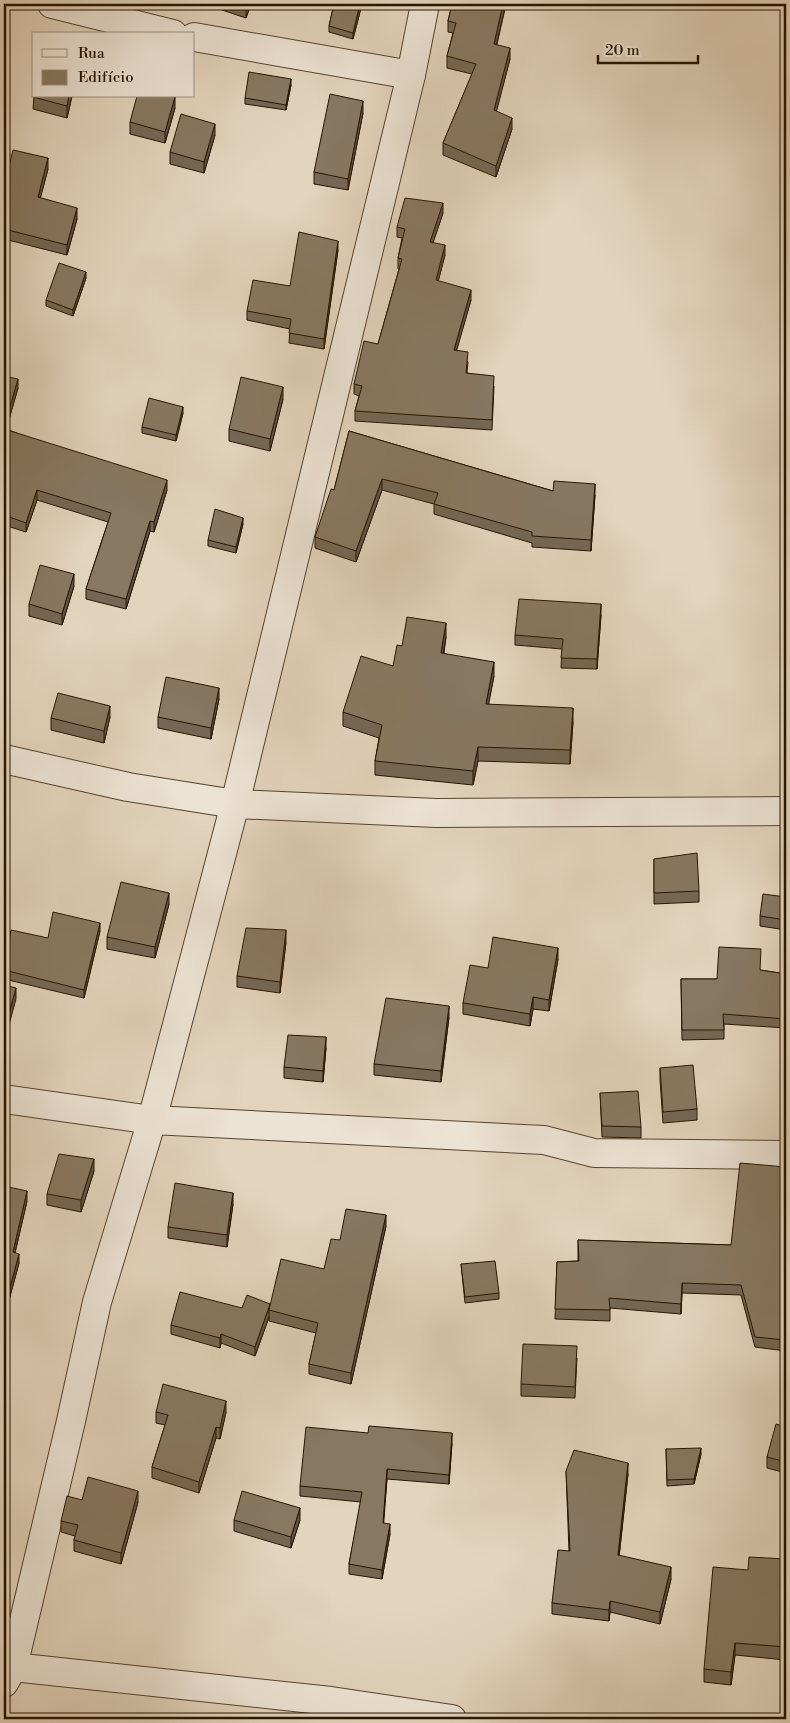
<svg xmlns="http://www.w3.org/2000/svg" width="790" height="1723" font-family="'Libre Bodoni',serif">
	<rect width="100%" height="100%" fill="#e3d4bd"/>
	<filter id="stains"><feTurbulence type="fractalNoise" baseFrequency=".004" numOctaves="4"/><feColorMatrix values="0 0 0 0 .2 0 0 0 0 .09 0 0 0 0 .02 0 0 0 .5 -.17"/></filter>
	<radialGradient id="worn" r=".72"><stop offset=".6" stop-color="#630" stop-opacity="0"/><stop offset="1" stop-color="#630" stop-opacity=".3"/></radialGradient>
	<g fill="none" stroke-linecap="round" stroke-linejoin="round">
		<g stroke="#55442f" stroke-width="30">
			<g id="minor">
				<polyline points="52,4 173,34"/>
				<polyline points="194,37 411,75"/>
				<polyline points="4,759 128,787 235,804 436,813 786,811"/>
				<polyline points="4,1099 152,1120 235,804 411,75 425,4"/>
				<polyline points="13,1667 331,1701 452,1719"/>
				<polyline points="4,1683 13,1667 71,1421 97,1302 152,1120 544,1140 594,1153 783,1155"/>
			</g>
		</g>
		<use href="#minor" stroke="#ede3d4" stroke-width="28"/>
	</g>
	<g fill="#756754" stroke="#261400">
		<polygon points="204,4 251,4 246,18"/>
		<polygon points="334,4 362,4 353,39 329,32 329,26"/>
		<polygon points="452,4 506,4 497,44 510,59 496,111 512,129 496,177 443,155 443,143 472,74 447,68 447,56 453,33 448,32 448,21"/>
		<polygon points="291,85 286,110 245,104 245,98"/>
		<polygon points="34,96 72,96 67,118 33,109"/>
		<polygon points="175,108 165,143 130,134 130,122"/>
		<polygon points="363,113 348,190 314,184 314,172"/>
		<polygon points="215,135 204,173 170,164 170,152"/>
		<polygon points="48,169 40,198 77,219 67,255 4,239 4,186"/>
		<polygon points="443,213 433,242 445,255 438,281 471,300 456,350 468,362 467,373 494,386 492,430 355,421 355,411 359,396 354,394 354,384 378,344 399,269 398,269 398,258 402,238 397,237 397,227"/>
		<polygon points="338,250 324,349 289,343 290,329 247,320 247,311 290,286"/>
		<polygon points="86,278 73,316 46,306 46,300"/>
		<polygon points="4,376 18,388 6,429 167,490 154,532 150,531 126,609 86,599 86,589 108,522 37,500 26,532 4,525"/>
		<polygon points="283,399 270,451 229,441 229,429"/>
		<polygon points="183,413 176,441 142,433 142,427"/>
		<polygon points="349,431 553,491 595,495 591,551 532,547 532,543 434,514 434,504 382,490 356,562 315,548 315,537 334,490"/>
		<polygon points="243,524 236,553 208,546 208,540"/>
		<polygon points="74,586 62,625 29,616 29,604"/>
		<polygon points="601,615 597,669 561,668 562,649 515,645 515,635"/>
		<polygon points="446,637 444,653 494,676 488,704 573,722 570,764 478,761 473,785 375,775 375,761 379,738 343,726 343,712 393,666 402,646"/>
		<polygon points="219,699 211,739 158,728 158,717"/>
		<polygon points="110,717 104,743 51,730 51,718"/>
		<polygon points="654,859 699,891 699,902 654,904"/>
		<polygon points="786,897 786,930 760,926 760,916"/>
		<polygon points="169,904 155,958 107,949 107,937"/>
		<polygon points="100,931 84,998 4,979 4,966 48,938"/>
		<polygon points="286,942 280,993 237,987 237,976"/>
		<polygon points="558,959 549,1011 533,1009 530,1026 463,1014 463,1003 488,968"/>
		<polygon points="760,970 786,974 786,1028 724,1024 724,1039 682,1040 681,979 717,979"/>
		<polygon points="449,1017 441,1082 374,1075 374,1064"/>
		<polygon points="326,1048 323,1082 284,1078 284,1067"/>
		<polygon points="660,1068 697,1109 697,1120 663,1123 660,1079"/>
		<polygon points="600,1093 641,1127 641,1138 602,1137"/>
		<polygon points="786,1167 786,1351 755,1347 741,1295 682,1293 681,1314 610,1308 610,1321 555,1319 557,1262 578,1261 578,1240 731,1245"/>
		<polygon points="94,1171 81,1212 47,1205 47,1194"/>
		<polygon points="4,1186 27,1201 15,1253 19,1263 9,1300 4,1299"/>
		<polygon points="233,1204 227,1247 168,1238 168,1227"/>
		<polygon points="386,1226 351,1384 309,1374 309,1364 316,1333 269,1321 269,1317 255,1356 221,1343 220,1348 171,1334 171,1325 242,1308 270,1304 324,1269 340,1240"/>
		<polygon points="461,1264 499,1293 499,1299 465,1303"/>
		<polygon points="577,1358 575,1398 521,1396 521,1384"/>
		<polygon points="156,1412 226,1412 220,1439 216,1438 199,1493 152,1478 152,1467 165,1425 156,1423"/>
		<polygon points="786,1427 786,1473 767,1468 767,1457"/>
		<polygon points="452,1443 449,1484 387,1479 383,1523 390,1534 382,1579 349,1574 349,1564 361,1502 300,1496 300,1486"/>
		<polygon points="666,1449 701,1454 694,1484 667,1486"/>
		<polygon points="566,1471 628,1474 619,1556 671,1579 660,1624 610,1612 609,1621 552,1614 552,1603 569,1551"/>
		<polygon points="82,1500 138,1502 121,1564 74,1551 74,1540 75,1536 61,1532 61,1521"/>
		<polygon points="234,1520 300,1520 291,1548 234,1531"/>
		<polygon points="785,1583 786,1583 786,1660 735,1655 731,1685 704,1682 704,1669"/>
	</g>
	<g fill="#5f5445" stroke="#261400">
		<polygon points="247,4 251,4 246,18 246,7"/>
		<polygon points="360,4 362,4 353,39 353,33"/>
		<polygon points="503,4 506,4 494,55 494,44"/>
		<polygon points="510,48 510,59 494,121 494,110"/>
		<polygon points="291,79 291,85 286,110 286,105"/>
		<polygon points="69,96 72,96 67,118 67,106"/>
		<polygon points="175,97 175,108 165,143 165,132"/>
		<polygon points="363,101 363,113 348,190 348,179"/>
		<polygon points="512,118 512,129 496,177 496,166"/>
		<polygon points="215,124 215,135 204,173 204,162"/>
		<polygon points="48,158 48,169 38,207 38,197"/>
		<polygon points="443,203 443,213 430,252 430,242"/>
		<polygon points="77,208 77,219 67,255 67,245"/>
		<polygon points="338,241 338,250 324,349 324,339"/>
		<polygon points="445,245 445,255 436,290 436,280"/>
		<polygon points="86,272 86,278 73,316 73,310"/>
		<polygon points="471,290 471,300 454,360 454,350"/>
		<polygon points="18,379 18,388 4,437 4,427"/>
		<polygon points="283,387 283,399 270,451 270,439"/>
		<polygon points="183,407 183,413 176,441 176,435"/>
		<polygon points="382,479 382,490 356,562 356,551"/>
		<polygon points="167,480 167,490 154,532 154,522"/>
		<polygon points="595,484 595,495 591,551 591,540"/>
		<polygon points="37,490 37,500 26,532 26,523"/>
		<polygon points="243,518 243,524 236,553 236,547"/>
		<polygon points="150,521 150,531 126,609 126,599"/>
		<polygon points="74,574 74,586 62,625 62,614"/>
		<polygon points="601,604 601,615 597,669 597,659"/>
		<polygon points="446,623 446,637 441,667 441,653"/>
		<polygon points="494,662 494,676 486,718 486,704"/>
		<polygon points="219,688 219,699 211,739 211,728"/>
		<polygon points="110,706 110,717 104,743 104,731"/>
		<polygon points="573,708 573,722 570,764 570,750"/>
		<polygon points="478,747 478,761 473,785 473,771"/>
		<polygon points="169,893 169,904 155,958 155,947"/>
		<polygon points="100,923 100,931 84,998 84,990"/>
		<polygon points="286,930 286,942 280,993 280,982"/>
		<polygon points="558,948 558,959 549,1011 549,1000"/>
		<polygon points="16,988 16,999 4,1043 4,1032"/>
		<polygon points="533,997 533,1009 530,1026 530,1014"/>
		<polygon points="449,1006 449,1017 441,1082 441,1071"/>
		<polygon points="326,1037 326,1048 323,1082 323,1071"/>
		<polygon points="94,1159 94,1171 81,1212 81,1200"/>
		<polygon points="27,1191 27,1201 13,1261 13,1252"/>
		<polygon points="233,1193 233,1204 227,1247 227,1235"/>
		<polygon points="386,1215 386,1226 351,1384 351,1373"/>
		<polygon points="19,1254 19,1263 9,1300 9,1291"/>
		<polygon points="682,1283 682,1293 681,1314 681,1304"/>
		<polygon points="270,1304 269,1310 269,1317 255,1356 255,1347"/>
		<polygon points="221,1334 221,1343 220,1348 220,1338"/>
		<polygon points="226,1401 226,1412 220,1439 220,1428"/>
		<polygon points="216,1427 216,1438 199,1493 199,1482"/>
		<polygon points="452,1433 452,1443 449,1484 449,1475"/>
		<polygon points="701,1448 701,1454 694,1484 694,1479"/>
		<polygon points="628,1463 628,1474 618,1567 618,1555"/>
		<polygon points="387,1469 387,1479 383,1533 383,1523"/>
		<polygon points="138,1491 138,1502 121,1564 121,1553"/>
		<polygon points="7,1497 7,1508 4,1518 4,1507"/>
		<polygon points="300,1508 300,1520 291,1548 291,1537"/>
		<polygon points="390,1524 390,1534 382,1579 382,1570"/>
		<polygon points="786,1561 786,1573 784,1595 784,1583"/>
		<polygon points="671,1567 671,1579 660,1624 660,1612"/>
		<polygon points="610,1601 610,1612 609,1621 609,1610"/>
		<polygon points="735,1643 735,1655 731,1685 731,1672"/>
	</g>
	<g fill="#887862" stroke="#261400">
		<polygon points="237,4 247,4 246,7"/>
		<polygon points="334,4 360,4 353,33 329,26"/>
		<polygon points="452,4 503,4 494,44 510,48 494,110 512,118 496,166 443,143 476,64 447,56 456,23 448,21"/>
		<polygon points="249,72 291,79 286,105 245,98"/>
		<polygon points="330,94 363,101 348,179 314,172"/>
		<polygon points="34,96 69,96 67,106 33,97"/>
		<polygon points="137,96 172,96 175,97 165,132 130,122"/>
		<polygon points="181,114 215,124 204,162 170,152"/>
		<polygon points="13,150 48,158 38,197 77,208 67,245 4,229 4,186"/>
		<polygon points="405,198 443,203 430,242 445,245 436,280 471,290 454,350 468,352 466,373 494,376 492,420 355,411 362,386 354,384 364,341 378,344 402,259 398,258 405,229 397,227"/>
		<polygon points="299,232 338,241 324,339 289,333 291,319 247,311 253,280 290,286"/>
		<polygon points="59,263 86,272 73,310 46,300"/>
		<polygon points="4,376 18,379 4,427"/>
		<polygon points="241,377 283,387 270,439 229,429"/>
		<polygon points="149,398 183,407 176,435 142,427"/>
		<polygon points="4,429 167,480 154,522 150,521 126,599 86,589 111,513 37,490 26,523 4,515"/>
		<polygon points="349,431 553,491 554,481 595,484 591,540 532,536 532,532 434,504 438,493 382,479 356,551 315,537 331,489 334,490"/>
		<polygon points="215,509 243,518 236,547 208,540"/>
		<polygon points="40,565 74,574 62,614 29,604"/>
		<polygon points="519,599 601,604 597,659 561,658 563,639 515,635"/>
		<polygon points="407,617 446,623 441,653 494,662 486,704 573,708 570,750 478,747 473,771 375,761 382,725 343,712 361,656 393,666 397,645 402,646"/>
		<polygon points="166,677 219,688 211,728 158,717"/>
		<polygon points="58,693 110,706 104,731 51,718"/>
		<polygon points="697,853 699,891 654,893 654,859"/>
		<polygon points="121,882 169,893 155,947 107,937"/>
		<polygon points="763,894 786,897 786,920 760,916"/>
		<polygon points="53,912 100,923 84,990 4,970 4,966 11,930 48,938"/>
		<polygon points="246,928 286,930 280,982 237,976"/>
		<polygon points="493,937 558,948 549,1000 533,997 530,1014 463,1003 470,965 488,968"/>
		<polygon points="719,947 761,949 760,970 786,974 786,1019 723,1014 724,1030 682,1030 681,979 717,979"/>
		<polygon points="4,985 16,988 4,1032"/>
		<polygon points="386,998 449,1006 441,1071 374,1064"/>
		<polygon points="288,1035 326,1037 323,1071 284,1067"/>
		<polygon points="693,1065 697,1109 663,1112 660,1068"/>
		<polygon points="638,1091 641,1127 602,1126 600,1093"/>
		<polygon points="59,1154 94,1159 81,1200 47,1194"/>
		<polygon points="740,1163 786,1167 786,1340 755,1337 741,1285 682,1283 681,1304 609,1298 610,1310 555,1309 557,1262 579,1261 578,1240 731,1245"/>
		<polygon points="175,1183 233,1193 227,1235 168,1227"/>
		<polygon points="4,1186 27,1191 13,1252 19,1254 9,1291 4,1290"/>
		<polygon points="346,1209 386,1215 351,1373 309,1364 318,1323 269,1310 281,1259 324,1269 331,1239 340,1240"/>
		<polygon points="495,1261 499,1293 465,1297 461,1264"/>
		<polygon points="180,1292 242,1308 247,1295 270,1304 255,1347 221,1334 220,1338 171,1325"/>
		<polygon points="523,1344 577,1346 575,1387 521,1384"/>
		<polygon points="163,1384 226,1401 220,1428 216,1427 199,1482 152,1467 168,1415 156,1412"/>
		<polygon points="776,1424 786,1427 786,1462 767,1457"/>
		<polygon points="369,1426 452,1433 449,1475 387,1469 383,1523 390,1524 382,1570 349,1564 362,1492 300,1486 306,1427 368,1433"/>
		<polygon points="701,1448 694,1479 667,1480 666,1449"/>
		<polygon points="574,1450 628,1463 618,1555 671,1567 660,1612 610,1601 609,1610 552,1603 558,1550 570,1551 566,1471"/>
		<polygon points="88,1477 138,1491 121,1553 74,1540 78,1525 61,1521 67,1496 82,1500"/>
		<polygon points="242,1491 300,1508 291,1537 234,1520"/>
		<polygon points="4,1495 7,1497 4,1507"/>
		<polygon points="749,1557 786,1559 784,1583 786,1583 786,1647 735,1643 731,1672 704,1669 713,1567 748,1570"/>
	</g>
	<rect width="790" height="1723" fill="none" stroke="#e3d4bd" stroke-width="20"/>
	<rect x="5" y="5" width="780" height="1713" fill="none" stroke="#261400" stroke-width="2.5"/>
	<rect x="10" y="10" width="770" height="1703" fill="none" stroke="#261400"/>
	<rect x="32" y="32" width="162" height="65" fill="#ede3d4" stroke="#9d907f"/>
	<rect x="42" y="49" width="25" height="8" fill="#ede3d4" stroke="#9d907f"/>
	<text x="78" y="58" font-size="15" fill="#261400">Rua</text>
	<rect x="42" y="70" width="25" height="15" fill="#887862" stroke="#9d907f"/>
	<text x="78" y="82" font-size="15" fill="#261400">Edifício</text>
	<path d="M598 55v8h100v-8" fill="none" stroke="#261400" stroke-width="2.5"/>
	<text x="605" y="55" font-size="15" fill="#261400" stroke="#ede3d4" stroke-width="4" paint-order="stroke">20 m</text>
	<rect width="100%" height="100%" filter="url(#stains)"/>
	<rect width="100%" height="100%" fill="url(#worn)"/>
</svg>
